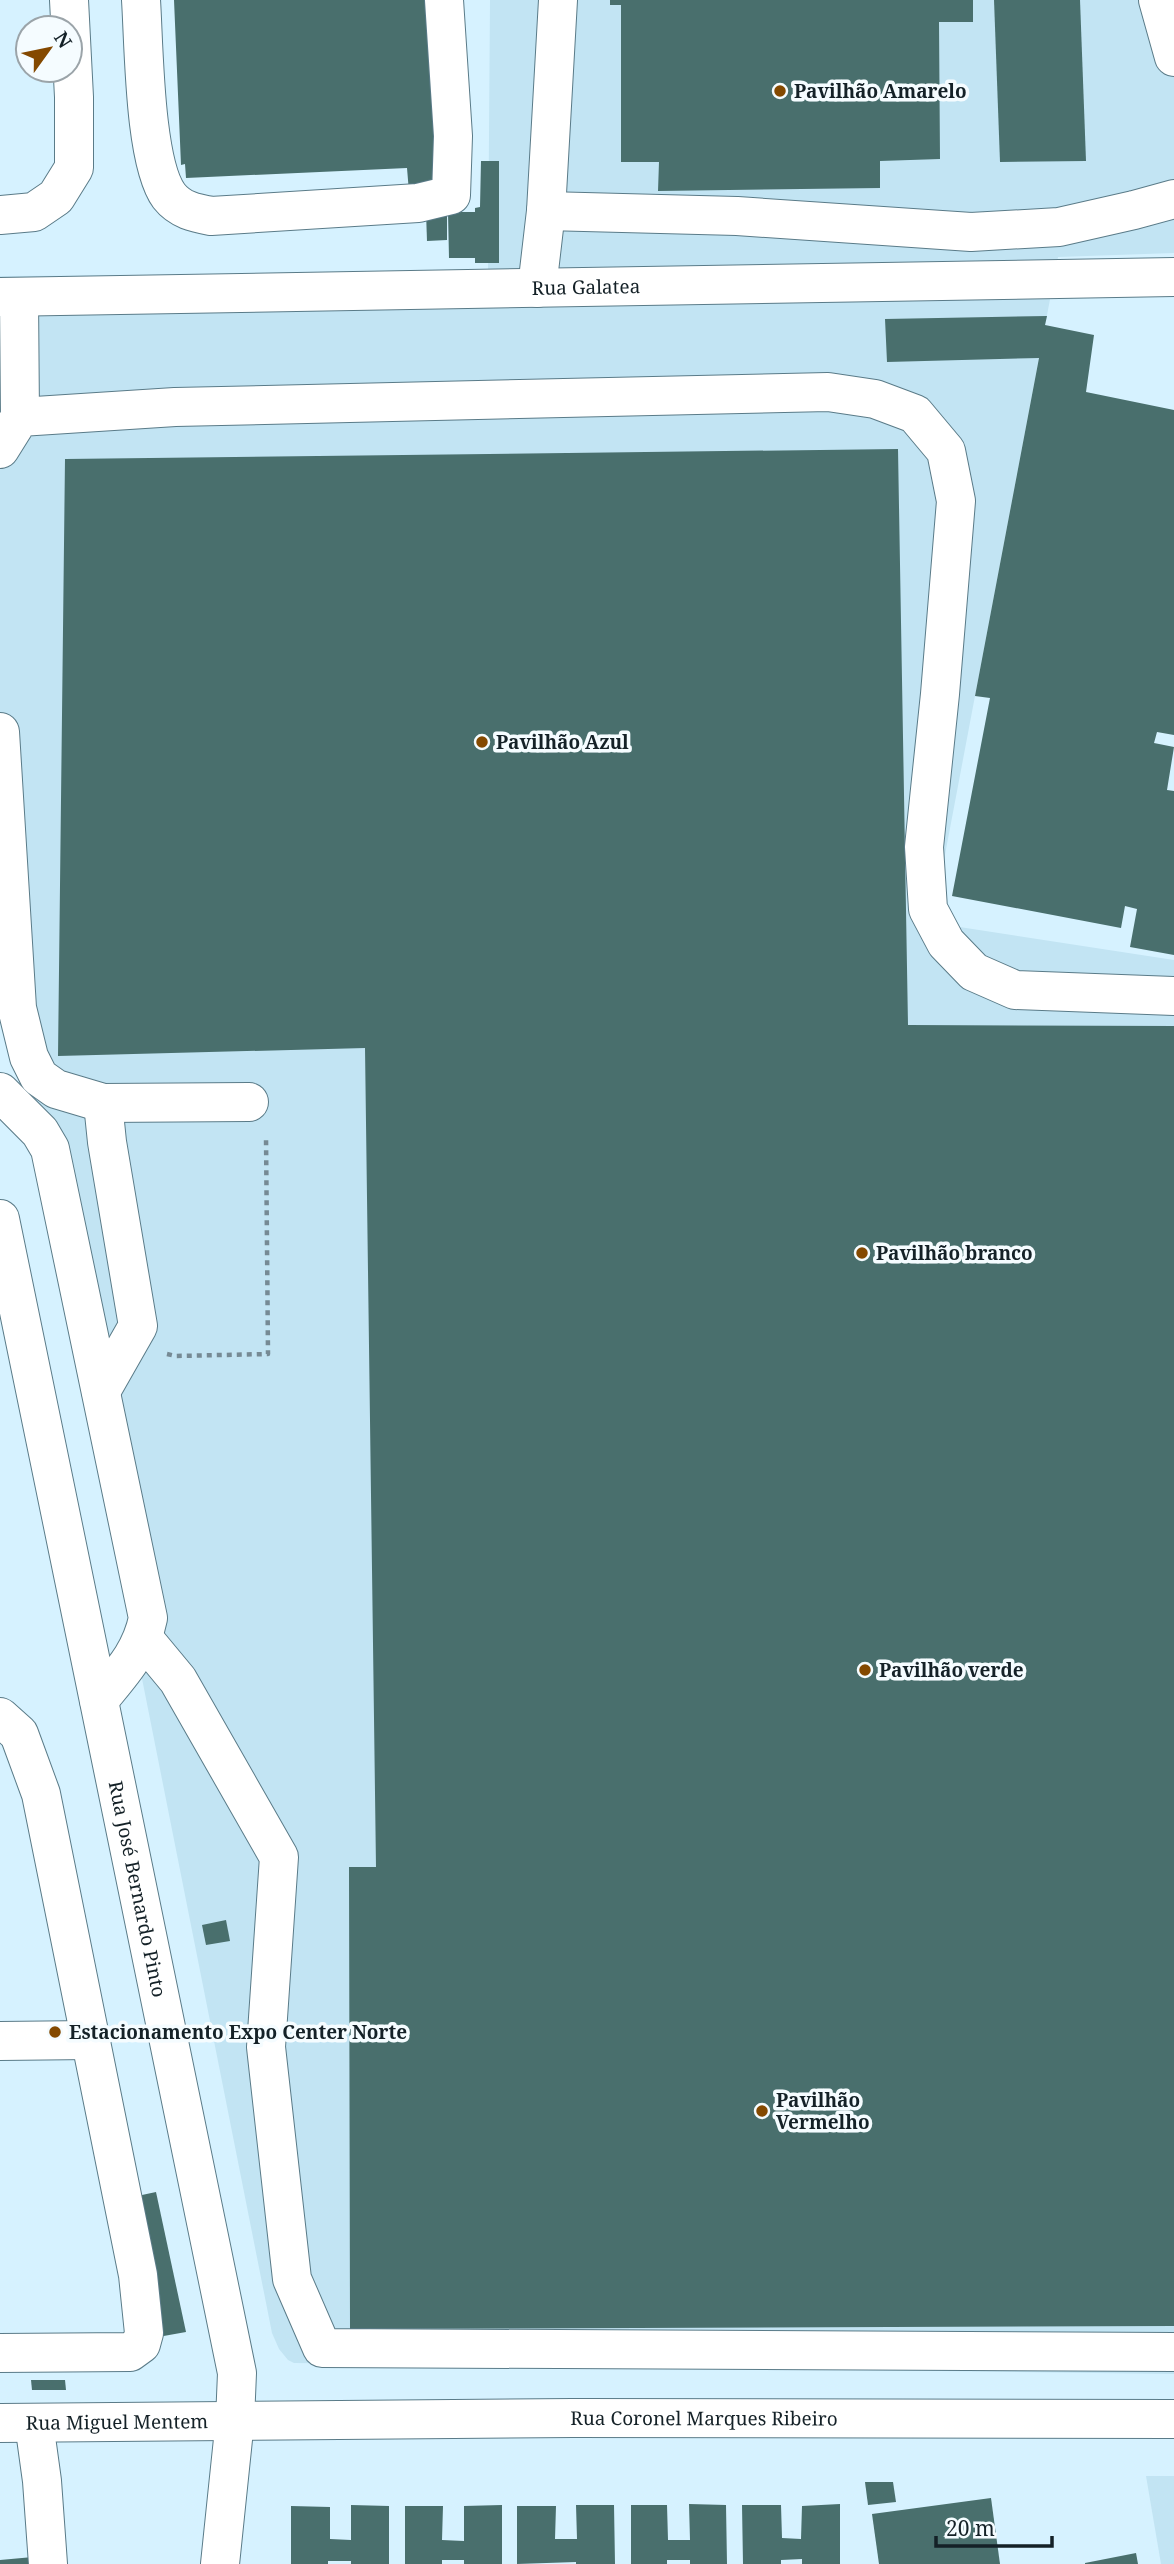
<svg xmlns="http://www.w3.org/2000/svg" width="1174" height="2564" font-family="'Noto Serif',serif">
	<rect width="100%" height="100%" fill="#d6f2ff"/>
	<g fill="#c2e4f3">
		<polygon points="490,0 1174,0 1174,253 1058,257 937,897 953,926 1174,960 1174,2374 294,2363 288,2360 279,2349 272,2333 94,1437 0,991 0,276 488,274"/>
		<polygon points="1146,2476 1174,2476 1174,2564 1161,2564"/>
	</g>
	<g fill="#496f6d">
		<polygon points="174,0 436,0 447,191 409,192 407,168 186,178 185,164 181,165"/>
		<polygon points="610,0 973,0 973,22 939,22 940,159 880,161 880,188 658,191 659,162 621,162 621,5 610,5"/>
		<polygon points="994,0 1080,0 1086,161 1000,162"/>
		<polygon points="481,161 499,161 499,263 475,263 475,258 449,258 448,212 475,212 475,208 480,207"/>
		<polygon points="426,212 447,212 447,240 427,241"/>
		<polygon points="1047,316 1045,325 1094,335 1086,392 1174,410 1174,735 1157,732 1154,743 1174,747 1167,790 1174,791 1174,955 1130,947 1137,909 1125,906 1121,928 952,896 990,698 975,696 1039,358 887,362 885,319"/>
		<polygon points="898,449 908,1025 1174,1026 1174,2326 350,2329 349,1867 376,1867 365,1048 58,1056 65,459"/>
		<polygon points="226,1920 230,1941 206,1945 202,1925"/>
		<polygon points="156,2192 186,2332 158,2337 128,2198"/>
		<polygon points="31,2380 65,2380 66,2390 32,2390"/>
		<polygon points="865,2482 893,2482 896,2502 868,2505"/>
		<polygon points="991,2498 1000,2564 879,2564 872,2514"/>
		<polygon points="689,2504 726,2505 727,2564 690,2564 690,2560 667,2560 667,2564 631,2564 631,2505 667,2505 668,2540 690,2540"/>
		<polygon points="840,2504 840,2564 802,2564 802,2559 781,2560 781,2564 743,2564 742,2505 781,2505 782,2538 801,2539 802,2506"/>
		<polygon points="351,2505 389,2506 389,2564 351,2564 351,2561 328,2561 328,2564 291,2564 291,2506 330,2507 330,2539 351,2540"/>
		<polygon points="502,2505 502,2564 464,2564 464,2560 442,2560 442,2564 405,2564 405,2506 443,2506 442,2540 464,2541 464,2506"/>
		<polygon points="576,2505 614,2505 615,2564 576,2564 576,2562 517,2564 517,2506 556,2506 555,2539 577,2539"/>
		<polygon points="1136,2553 1138,2564 1085,2564 1085,2563"/>
		<polygon points="33,2557 34,2564 0,2564 0,2560"/>
	</g>
	<g fill="none" stroke-linecap="round" stroke-linejoin="round">
		<g stroke="#5a7b88" stroke-width="40">
			<g id="minor">
				<path d="M141,0C144,45 144,162 169,196C180,210 195,213 211,216L418,203L451,195L453,136L444,0"/>
				<polyline points="1158,0 1174,57"/>
				<polyline points="546,211 737,216 971,232 1059,227 1134,210 1174,199"/>
				<polyline points="0,215 34,212 56,197 74,168 74,97 69,0"/>
				<polyline points="537,288 546,211 558,0"/>
				<path id="s1" d="M0,297L1174,277"/>
				<polyline points="19,297 20,417"/>
				<polyline points="0,449 20,417 175,407 828,392 875,399 915,414 946,451 956,501 940,694 924,847 928,909 946,943 974,972 1015,990 1174,996"/>
				<polyline points="0,732 17,1008 29,1057 39,1077 56,1089 103,1103 249,1102"/>
				<path d="M0,1092L40,1132L50,1149L148,1618C141,1653 121,1673 99,1700"/>
				<path id="s2" d="M0,1219L237,2373L235,2420L220,2564"/>
				<polyline points="101,1391 138,1326 107,1142 103,1103"/>
				<polyline points="144,1639 178,1680 279,1857 266,2047 292,2279 322,2348 1174,2352"/>
				<polyline points="0,1717 19,1734 41,1794 138,2275 144,2333 141,2344 130,2352 0,2353"/>
				<polyline points="0,2041 90,2040"/>
				<path id="s3" d="M0,2423L573,2418L1174,2419"/>
				<polyline points="34,2423 42,2481 48,2564"/>
			</g>
		</g>
		<polyline stroke="#768a94" stroke-width="4.5" stroke-dasharray="5 5" stroke-linecap="butt" points="167,1354 176,1356 268,1354 266,1136"/>
		<use href="#minor" stroke="#fff" stroke-width="38"/>
	</g>
	<g fill="#844900" stroke="#f5fcff" stroke-width="2.5">
		<circle cx="780" cy="91" r="7"/>
		<circle cx="482" cy="742" r="7"/>
		<circle cx="862" cy="1253" r="7"/>
		<circle cx="865" cy="1670" r="7"/>
		<circle cx="55" cy="2032" r="7"/>
		<circle cx="762" cy="2111" r="7"/>
	</g>
	<g text-anchor="middle" stroke-width="7" stroke-linejoin="round" paint-order="stroke">
		<g font-size="19" font-weight="bold" fill="#142127" stroke="#f5fcff" text-anchor="start">
			<text x="794" y="98">Pavilhão Amarelo</text>
			<text x="496" y="749">Pavilhão Azul</text>
			<text x="876" y="1260">Pavilhão branco</text>
			<text x="879" y="1677">Pavilhão verde</text>
			<text x="69" y="2039">Estacionamento Expo Center Norte</text>
			<text x="776" y="2107">Pavilhão<tspan x="776" dy="22">Vermelho</tspan></text>
		</g>
		<g font-size="19" fill="#142127" stroke="#f5fcff">
			<text dy="7" stroke="none"><textPath href="#s1" startOffset="586">Rua Galatea</textPath></text>
			<text dy="7" stroke="none"><textPath href="#s2" startOffset="684">Rua José Bernardo Pinto</textPath></text>
			<text dy="7" stroke="none"><textPath href="#s3" startOffset="704">Rua Coronel Marques Ribeiro</textPath></text>
			<text dy="7" stroke="none"><textPath href="#s3" startOffset="117">Rua Miguel Mentem</textPath></text>
		</g>
	</g>
	<g transform="translate(49 49) rotate(57)"><circle r="33" fill="#f5fcff" stroke="#9ba4a9" stroke-width="2"/>
	<path d="M0-5L12 26L0 18L-12 26Z" fill="#844900"/>
	<text y="-10" font-size="19" font-weight="bold" text-anchor="middle" fill="#142127">N</text>
	</g>
	<path d="M936 2536v10h116v-10" fill="none" stroke="#142127" stroke-width="3.5"/>
	<text x="946" y="2536" font-size="21" fill="#142127" stroke="#f5fcff" stroke-width="5" paint-order="stroke">20 m</text>
</svg>
